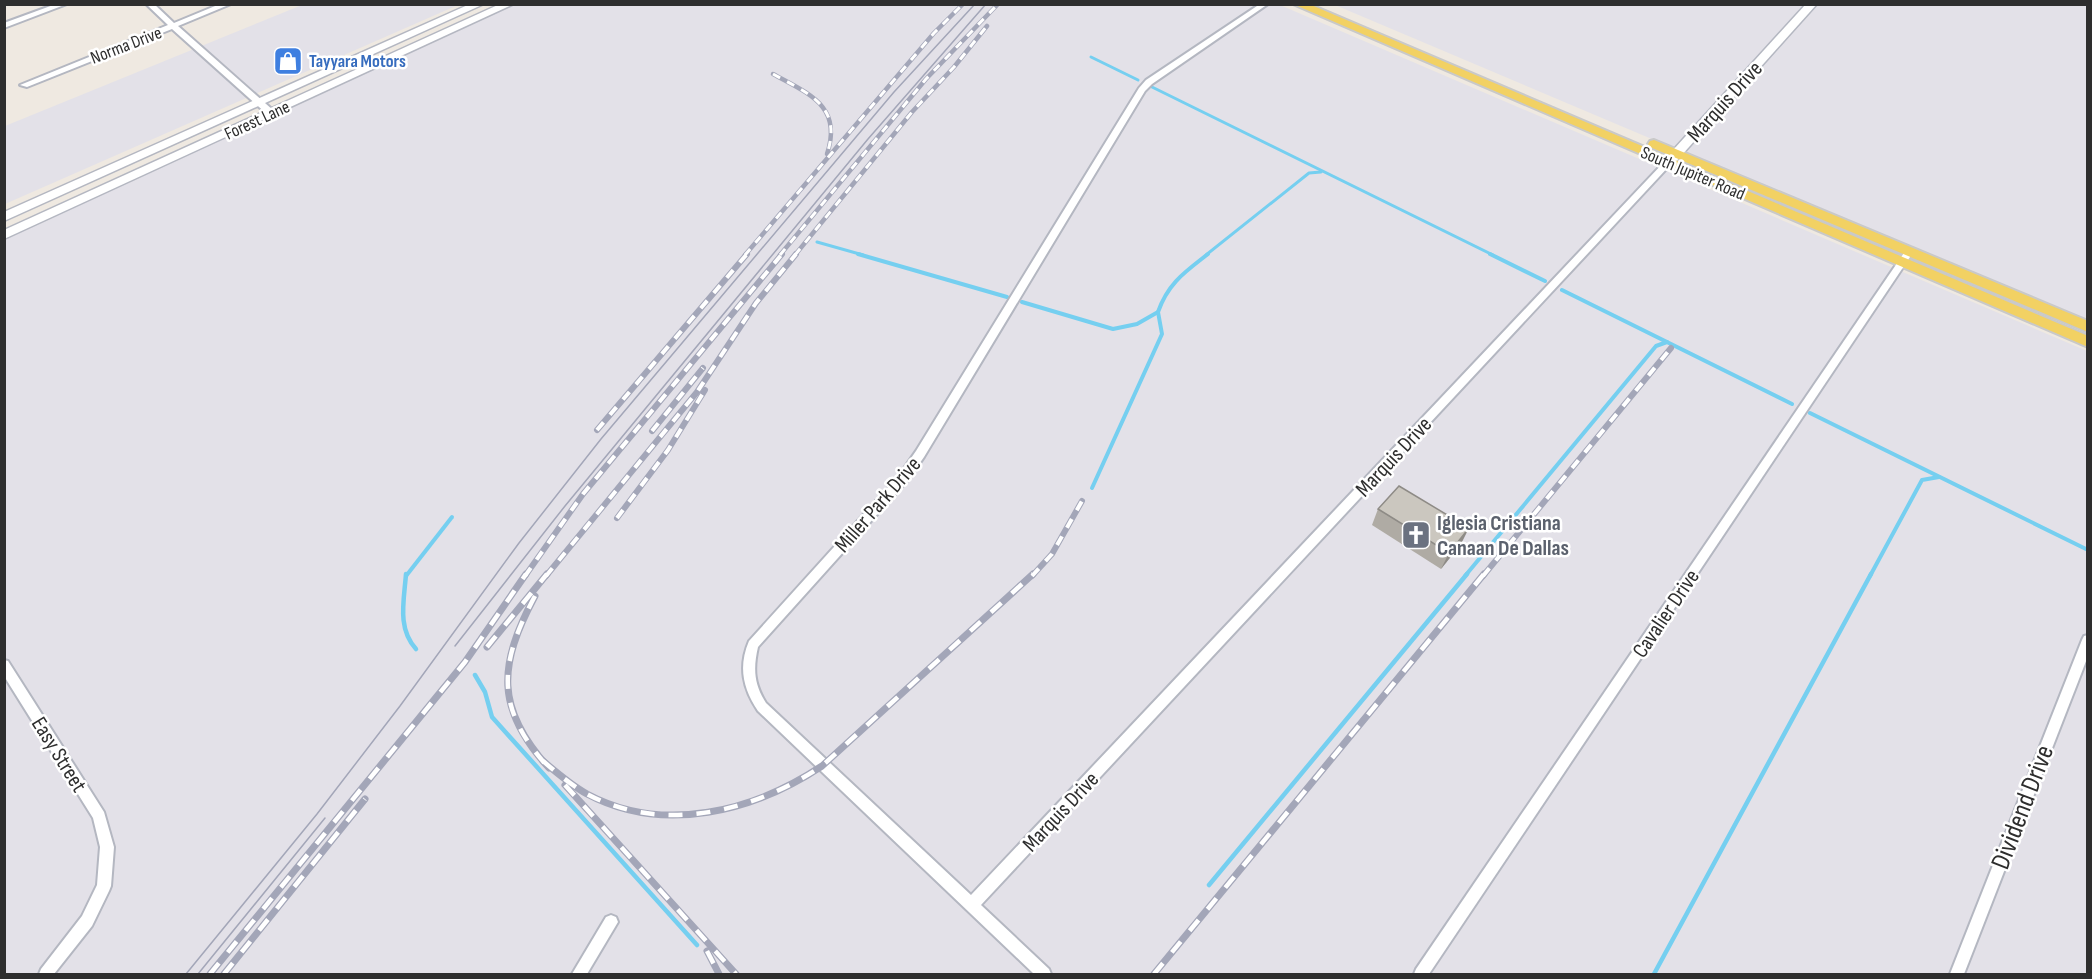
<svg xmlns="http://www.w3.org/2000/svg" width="2092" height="979" font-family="'Sofia Sans Condensed',sans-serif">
	<rect width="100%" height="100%" fill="#efe9e1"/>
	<g fill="#e3e1e8">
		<polygon points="302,5 458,5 5,204 5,126"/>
		<polygon points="512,5 1280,5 2087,351 2087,974 5,974 4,234"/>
		<polygon points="1335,5 2087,5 2087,323"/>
	</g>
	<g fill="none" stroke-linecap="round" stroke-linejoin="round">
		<g stroke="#75cff0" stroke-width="3">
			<polyline points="1091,57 1138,80"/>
			<polyline points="1152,87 1493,255"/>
			<polyline points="817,242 863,255"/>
			<polyline points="1206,255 1309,173 1321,172"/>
		</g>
		<g stroke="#75cff0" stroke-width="4">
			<polyline points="858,254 1007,297"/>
			<polyline points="1490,254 1545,281"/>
			<polyline points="1562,290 1792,404"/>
			<path d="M1022,302L1113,329L1137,324L1158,312C1168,283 1185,272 1208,254"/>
			<polyline points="1810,413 2088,550"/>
			<polyline points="1092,488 1162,334 1158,312"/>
			<polyline points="406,576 452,517"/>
			<polyline points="1465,576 1656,346 1667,342"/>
			<polyline points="1870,576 1922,480 1939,477"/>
		</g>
		<g stroke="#75cff0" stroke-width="4.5">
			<path d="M406,574C404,601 397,628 416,649"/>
			<polyline points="475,675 485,692 492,717 697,945"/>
			<polyline points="1209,885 1467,574"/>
			<polyline points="1654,974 1871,574"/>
		</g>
		<g stroke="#b4b7c1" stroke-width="4">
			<g id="street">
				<polygon points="56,4 67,4 4,28 4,23"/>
				<polygon points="146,4 154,4 174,23 220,4 231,4 178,26 274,111 274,115 268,115 172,29 27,87 20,85 168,25"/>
				<path d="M1260,4H1268L1152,84L1145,91L924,457L908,480L758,647C753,669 754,684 766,703L971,895L1665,161H1671L1672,163L981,905L1049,969L1051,974H1034L758,711C743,689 738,667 749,641L900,474L916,451L1139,88L1146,80Z"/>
				<polygon points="1909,249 1912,250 1912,254 1429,974 1414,974 1416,969 1906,250"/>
				<polygon points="2088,635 2088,656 1964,974 1950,974 2082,640 2084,636"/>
				<polygon points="4,660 8,661 104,812 114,847 111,886 109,891 92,926 54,974 39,974 41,969 82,916 97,885 100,847 93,818 4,676"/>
				<polygon points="611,915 616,917 618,922 587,974 572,974 606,917"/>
			</g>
		</g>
		<g stroke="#b4b7c1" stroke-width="3">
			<g id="secondary">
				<polygon points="470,4 484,4 4,221 4,212"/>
				<polygon points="500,4 514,4 4,239 4,230"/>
				<polygon points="1806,4 1817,4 1672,166 1664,166 1664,160"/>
			</g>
		</g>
		<g stroke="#c9c9c9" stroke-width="4">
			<g id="primary">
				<polygon points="1293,4 1309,4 2088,336 2088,347"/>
				<polygon points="1654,140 2088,321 2088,332 1650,147 1648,144 1650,141"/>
			</g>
		</g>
		<use href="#street" fill="#fff" fill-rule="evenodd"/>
		<use href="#secondary" fill="#fff" fill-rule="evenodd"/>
		<use href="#primary" fill="#f2d163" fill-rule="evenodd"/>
		<g stroke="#a3a6b8" stroke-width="1.5">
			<polyline points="455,646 565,506 868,139 986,4"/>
			<polyline points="186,974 317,814 400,706 519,543 601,439 894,92 975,4"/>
			<polyline points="198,974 325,818"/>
		</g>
		<g stroke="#a3a6b8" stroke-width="4.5">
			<g id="rail-far2">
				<path d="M773,74C809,94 843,106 827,154"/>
				<polyline points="745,255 934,33 963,4"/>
				<polyline points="780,255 926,79 998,4"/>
				<polyline points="795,255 912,112 954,67 987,26"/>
			</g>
		</g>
		<g stroke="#a3a6b8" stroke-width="6">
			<g id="rail-far1">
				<polyline points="597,430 747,254"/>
				<polyline points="652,431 703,368"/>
				<polyline points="617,518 668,450 705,390"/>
				<polyline points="525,576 583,494 782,254"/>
				<polyline points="546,576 697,392 756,303 796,254"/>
				<polyline points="1032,576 1052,554 1082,501"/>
				<polyline points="1483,576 1671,348"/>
			</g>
		</g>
		<g stroke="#a3a6b8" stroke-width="7">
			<g id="rail">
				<path d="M535,596C498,665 495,709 549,768"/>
				<polyline points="487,647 547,574"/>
				<path d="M543,761C557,773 571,785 587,794C664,835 754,811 822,766L1033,574"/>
				<polyline points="565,785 736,974"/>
				<polyline points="707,951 719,974"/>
				<polyline points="210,974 465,662 526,574"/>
				<polyline points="224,974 365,799"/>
				<polyline points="1154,974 1484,574"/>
			</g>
		</g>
		<use href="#rail-far2" stroke="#fff" stroke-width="3" stroke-dasharray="8" stroke-linecap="butt"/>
		<use href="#rail-far1" stroke="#fff" stroke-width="4" stroke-dasharray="10" stroke-linecap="butt"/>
		<use href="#rail" stroke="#fff" stroke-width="4.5" stroke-dasharray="14" stroke-linecap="butt"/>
	</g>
	<polygon fill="#afaba4" points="1378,509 1461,544 1441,569 1372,525"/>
	<polygon fill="#8e8b86" points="1469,528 1461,544 1441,569 1449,553"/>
	<polygon fill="#cbc7bf" stroke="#8e8b86" stroke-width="1.5" points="1399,486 1469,528 1449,553 1378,509"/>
	<defs>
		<g id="shop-square" transform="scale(1.5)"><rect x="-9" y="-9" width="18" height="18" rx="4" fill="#3f7fe0" stroke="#fff"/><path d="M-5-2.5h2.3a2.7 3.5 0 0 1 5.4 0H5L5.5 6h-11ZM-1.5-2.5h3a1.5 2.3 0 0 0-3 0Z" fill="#fff"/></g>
		<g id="church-square" transform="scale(1.5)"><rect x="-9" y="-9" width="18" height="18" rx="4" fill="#6b7280" stroke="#fff"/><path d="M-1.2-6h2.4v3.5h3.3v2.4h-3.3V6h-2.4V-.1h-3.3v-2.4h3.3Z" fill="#fff"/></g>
	</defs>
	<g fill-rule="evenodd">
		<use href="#shop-square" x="288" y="61"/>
		<use href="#church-square" x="1416" y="535"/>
	</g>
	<g text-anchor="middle" stroke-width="5" stroke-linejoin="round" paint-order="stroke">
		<g font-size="18" fill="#2e2e2e" stroke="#fff">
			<text transform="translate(126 45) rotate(-21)" y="6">Norma Drive</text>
			<text transform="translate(257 120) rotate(-25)" y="6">Forest Lane</text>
			<text transform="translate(1693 173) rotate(23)" y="6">South Jupiter Road</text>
		</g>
		<g font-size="18" font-weight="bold" fill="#366cbe" stroke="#fff" text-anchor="start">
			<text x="309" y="67">Tayyara Motors</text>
		</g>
		<g font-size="22" fill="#2e2e2e" stroke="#fff">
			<text transform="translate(1724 101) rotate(-48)" y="8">Marquis Drive</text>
			<text transform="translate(1393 456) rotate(-47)" y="8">Marquis Drive</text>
			<text transform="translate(877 504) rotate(-49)" y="8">Miller Park Drive</text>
			<text transform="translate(1665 613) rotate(-56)" y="8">Cavalier Drive</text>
			<text transform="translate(60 754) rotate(58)" y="8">Easy Street</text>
			<text transform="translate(1060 811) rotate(-47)" y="8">Marquis Drive</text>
		</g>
		<g font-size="22" font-weight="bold" fill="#5b616d" stroke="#fff" text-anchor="start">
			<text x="1437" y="530">Iglesia Cristiana<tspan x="1437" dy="25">Canaan De Dallas</tspan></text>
		</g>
		<g font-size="27" fill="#2e2e2e" stroke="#fff">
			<text transform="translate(2022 807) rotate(-69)" y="9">Dividend Drive</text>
		</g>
	</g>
	<rect width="2092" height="979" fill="none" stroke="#2e2e2e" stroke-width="12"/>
</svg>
